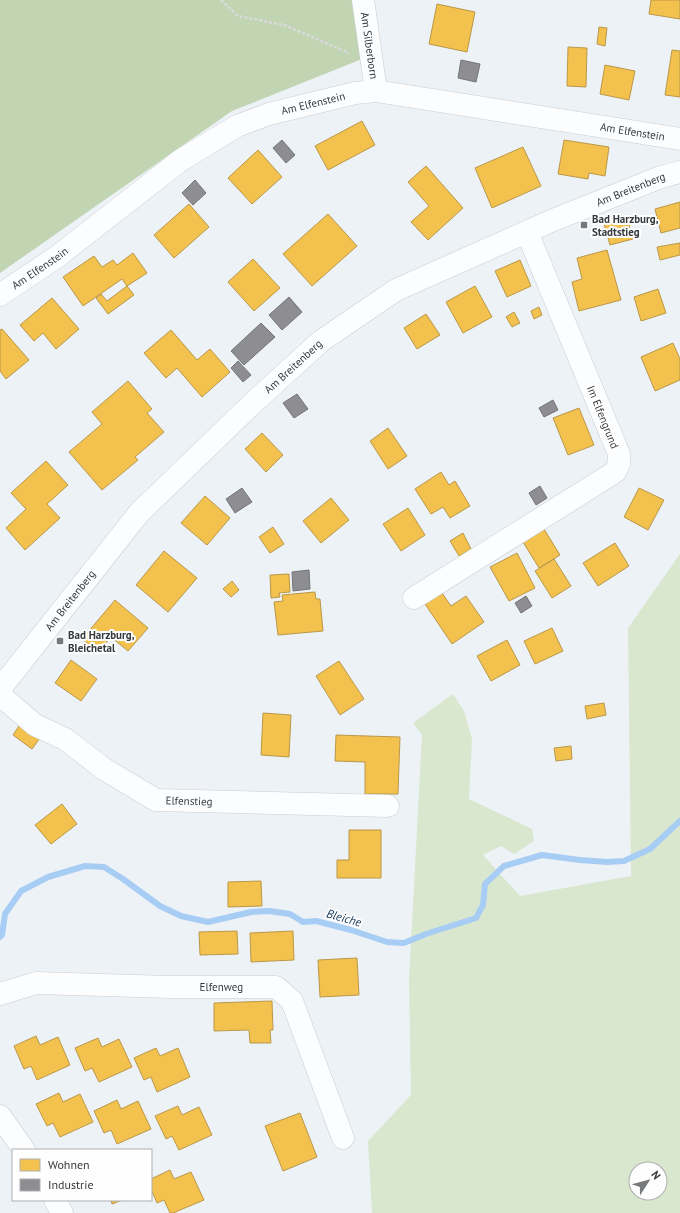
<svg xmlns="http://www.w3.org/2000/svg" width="680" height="1213" font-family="'PT Sans',sans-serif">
	<rect width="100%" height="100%" fill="#edf2f6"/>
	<path fill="#d8e7ce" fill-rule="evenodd" d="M680,554V1213H372L368,1141L411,1095L409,980L422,735L413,723L453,694L464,711L472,739L469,799L532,829L534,841L514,854L501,846L483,855L520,896L631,876L628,628ZM636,1169H660V1193H636Z"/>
	<polygon fill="#c2d5b3" points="0,0 354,0 362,59 232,111 0,273"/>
	<g fill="#f2c14e" stroke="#ba9849">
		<polygon points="651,0 680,0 680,19 649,14"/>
		<polygon points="437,4 475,12 467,52 429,44"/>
		<polygon points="599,27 607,28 605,46 597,44"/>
		<polygon points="568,47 587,48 586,87 567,86"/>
		<polygon points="672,50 680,51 680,97 665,95"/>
		<polygon points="605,65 635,71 629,100 600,94"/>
		<polygon points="362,121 375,145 328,170 315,146"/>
		<polygon points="564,140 609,147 605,176 589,173 588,179 558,174"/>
		<polygon points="523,147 541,186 492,208 475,168"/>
		<polygon points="258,150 282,177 252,204 228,178"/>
		<polygon points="426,166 463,208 428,240 411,222 429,206 408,182"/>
		<polygon points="680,202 680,228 661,233 655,209"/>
		<polygon points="189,204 209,227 174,258 154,235"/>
		<polygon points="328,214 357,246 312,286 283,254"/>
		<polygon points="627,218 633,239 610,245 604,224"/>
		<polygon points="680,243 680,255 660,260 657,247"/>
		<polygon points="607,250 621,300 579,311 572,282 582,279 577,258"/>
		<polygon points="133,253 147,273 127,286 122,279 83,306 63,277 94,256 102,267 113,260 117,265"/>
		<polygon points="253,259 280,288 254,311 228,282"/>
		<polygon points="520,260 531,286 507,297 495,271"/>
		<polygon points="127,286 134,295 108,314 96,298 101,294 107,301"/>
		<polygon points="475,286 492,317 463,333 446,302"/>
		<polygon points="658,289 666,313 641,321 634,297"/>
		<polygon points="52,298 79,329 56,349 43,333 34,341 20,325"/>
		<polygon points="539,307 542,315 534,319 531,311"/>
		<polygon points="514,312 520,323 512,327 506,317"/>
		<polygon points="426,314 440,335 417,349 404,328"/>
		<polygon points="2,329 29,360 6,379 0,371 0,330"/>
		<polygon points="171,330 197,360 210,349 230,372 202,397 177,368 166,378 144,353"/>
		<polygon points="673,343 680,359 680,380 655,391 641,357"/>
		<polygon points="128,381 152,409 147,413 164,432 135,457 138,460 102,490 69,452 102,424 92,412"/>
		<polygon points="579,408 594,445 568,455 553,418"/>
		<polygon points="388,428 407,456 388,469 370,441"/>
		<polygon points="262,433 283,455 266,472 245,449"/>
		<polygon points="46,461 68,485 47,504 60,518 25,550 6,528 26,509 11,493"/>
		<polygon points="441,472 449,485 455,481 470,506 450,518 443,507 431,514 415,489"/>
		<polygon points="639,488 664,500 648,530 624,517"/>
		<polygon points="205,496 230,518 207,545 181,523"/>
		<polygon points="331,498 349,520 321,543 303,521"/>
		<polygon points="408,508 425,535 401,551 383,524"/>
		<polygon points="273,527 284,544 270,553 259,537"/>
		<polygon points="544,529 560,555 539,568 523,542"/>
		<polygon points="463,533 471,549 459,556 450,541"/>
		<polygon points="615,543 629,566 598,586 583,563"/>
		<polygon points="164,551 197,578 168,612 136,585"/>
		<polygon points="517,553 535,588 509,601 490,567"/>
		<polygon points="554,559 571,586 552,598 535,571"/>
		<polygon points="289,574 290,592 279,593 280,597 271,598 270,575"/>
		<polygon points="232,581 239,590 231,597 223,589"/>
		<polygon points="315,592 316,599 320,599 323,631 278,635 274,602 283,601 282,595"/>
		<polygon points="442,593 451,606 466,596 484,622 452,644 425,604"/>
		<polygon points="115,600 148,628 128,651 111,637 98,652 82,639"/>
		<polygon points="552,628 563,651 535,664 524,641"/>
		<polygon points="507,640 520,665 491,681 477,656"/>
		<polygon points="71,660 97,679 81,701 55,683"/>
		<polygon points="339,661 364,699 340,715 316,676"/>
		<polygon points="604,703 606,715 587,719 585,706"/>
		<polygon points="263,713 291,715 289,757 261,755"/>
		<polygon points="23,720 43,734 32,749 13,735"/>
		<polygon points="336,735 400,737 398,794 365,794 365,762 335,761"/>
		<polygon points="571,746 572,759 556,761 554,748"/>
		<polygon points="62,804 77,824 51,844 35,825"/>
		<polygon points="349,830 381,830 381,878 337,878 337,860 349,860"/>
		<polygon points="261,881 262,906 228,907 228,882"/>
		<polygon points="237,931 238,954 200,955 199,932"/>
		<polygon points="293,931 294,960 251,962 250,933"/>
		<polygon points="357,958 359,995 320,997 318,960"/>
		<polygon points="272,1001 273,1030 270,1030 271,1043 250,1043 249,1030 214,1031 214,1003"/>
		<polygon points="36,1036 40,1045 58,1037 70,1065 37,1080 31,1066 24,1069 14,1046"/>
		<polygon points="98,1038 102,1047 119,1039 132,1067 99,1082 92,1068 85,1071 75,1048"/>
		<polygon points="156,1048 160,1056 178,1048 190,1077 157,1092 151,1077 144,1080 134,1058"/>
		<polygon points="59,1093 63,1102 80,1094 93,1122 60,1137 53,1123 47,1126 36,1104"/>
		<polygon points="117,1100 121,1109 138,1101 151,1129 117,1144 111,1130 104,1133 94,1111"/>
		<polygon points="178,1106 182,1115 199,1107 212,1135 179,1150 172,1136 166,1139 155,1116"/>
		<polygon points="300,1113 317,1157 283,1171 265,1126"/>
		<polygon points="170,1170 174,1179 191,1172 204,1200 173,1213 170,1213 164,1200 157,1203 151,1189 151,1179"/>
		<polygon points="111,1200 122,1200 112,1204"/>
	</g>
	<g fill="#8d8d92" stroke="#737478">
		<polygon points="461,60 480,64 476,82 458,78"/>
		<polygon points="282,140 295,155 286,163 273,148"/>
		<polygon points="195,180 206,193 193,205 182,193"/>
		<polygon points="289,297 302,312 282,330 269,315"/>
		<polygon points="261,323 275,337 244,365 231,351"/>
		<polygon points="238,361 251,375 243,382 231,368"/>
		<polygon points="297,394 308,409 294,418 283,403"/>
		<polygon points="553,400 558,410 544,417 539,408"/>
		<polygon points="540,486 547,498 536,505 529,493"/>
		<polygon points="242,488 252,502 235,513 226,499"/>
		<polygon points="309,570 310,589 293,591 292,572"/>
		<polygon points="526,596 532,606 521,613 515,603"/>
	</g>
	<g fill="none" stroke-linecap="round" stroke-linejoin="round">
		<polyline stroke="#a8cdf4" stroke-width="6" points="0,937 2,935 5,914 21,891 48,877 85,866 104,867 123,879 160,906 181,916 208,922 251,912 269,911 290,914 303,922 316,921 351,930 387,942 404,943 426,934 476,918 483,905 485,884 504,866 542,855 580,860 607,862 624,861 650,849 680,821"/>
		<g stroke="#cacdd0" stroke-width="23">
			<g id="minor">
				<path id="s1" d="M363,0L376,91"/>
				<path id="s2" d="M0,295L58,256L181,160L237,126L269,114L355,93L376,91L680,139"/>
				<polyline points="414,598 615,472 619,464 619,454 527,232"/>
				<path id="s3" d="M0,689L139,513L254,402L321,341L396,290L551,221L661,177L680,172"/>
				<path id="s4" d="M0,695L35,725L65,739L104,769L156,800L388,806"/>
				<path id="s5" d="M0,994L36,983L170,987H276L292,1001L343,1138"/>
				<polyline points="0,1116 24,1150"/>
				<polyline points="55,1200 62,1213"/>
			</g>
		</g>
		<polyline stroke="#d9dadc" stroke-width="2.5" stroke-dasharray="3 2" stroke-linecap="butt" points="221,0 238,16 284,25 349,53"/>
		<use href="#minor" stroke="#fcfdfe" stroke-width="22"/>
	</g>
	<g fill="#767a7d" stroke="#fefefe" stroke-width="1.5">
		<rect x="580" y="221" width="8" height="8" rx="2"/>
		<rect x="56" y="637" width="8" height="8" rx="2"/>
	</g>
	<g text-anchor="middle" stroke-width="4" stroke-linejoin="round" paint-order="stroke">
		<g font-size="11" fill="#36393c" stroke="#fefefe">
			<text dy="4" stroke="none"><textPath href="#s1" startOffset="46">Am Silberborn</textPath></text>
			<text dy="4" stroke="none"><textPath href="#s2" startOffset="371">Am Elfenstein</textPath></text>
			<text dy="4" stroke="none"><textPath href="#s2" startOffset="695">Am Elfenstein</textPath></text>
			<text dy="4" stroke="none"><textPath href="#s3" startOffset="821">Am Breitenberg</textPath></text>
			<text dy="4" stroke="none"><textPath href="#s2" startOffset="48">Am Elfenstein</textPath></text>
			<text dy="4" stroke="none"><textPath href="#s3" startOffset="437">Am Breitenberg</textPath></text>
			<text transform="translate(603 417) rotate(68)" y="4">Im Elfengrund</text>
			<text dy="4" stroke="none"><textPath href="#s3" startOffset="113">Am Breitenberg</textPath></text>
			<text dy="4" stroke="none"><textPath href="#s4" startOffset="222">Elfenstieg</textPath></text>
			<text dy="4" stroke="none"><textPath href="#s5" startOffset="223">Elfenweg</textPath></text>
		</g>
		<g font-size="11" font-weight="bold" fill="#36393c" stroke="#fefefe" text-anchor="start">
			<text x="592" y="223">Bad Harzburg,<tspan x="592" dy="13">Stadtstieg</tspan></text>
			<text x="68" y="639">Bad Harzburg,<tspan x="68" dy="13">Bleichetal</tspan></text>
		</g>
		<g font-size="12" font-style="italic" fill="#12375a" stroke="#fefefe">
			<text transform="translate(344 918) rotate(16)" y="4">Bleiche</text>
		</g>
	</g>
	<rect x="12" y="1149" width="140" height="52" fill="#fefefe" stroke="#aeafb0"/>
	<rect x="20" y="1159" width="20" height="12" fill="#f2c14e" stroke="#aeafb0"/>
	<text x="48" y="1169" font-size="12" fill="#36393c">Wohnen</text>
	<rect x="20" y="1179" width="20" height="12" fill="#8d8d92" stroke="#aeafb0"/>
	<text x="48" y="1189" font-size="12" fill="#36393c">Industrie</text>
	<g transform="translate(648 1181) rotate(54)"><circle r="19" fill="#fefefe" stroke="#aeafb0"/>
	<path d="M0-3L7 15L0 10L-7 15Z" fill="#767a7d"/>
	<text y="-6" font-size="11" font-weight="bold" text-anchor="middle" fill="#36393c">N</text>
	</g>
</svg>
